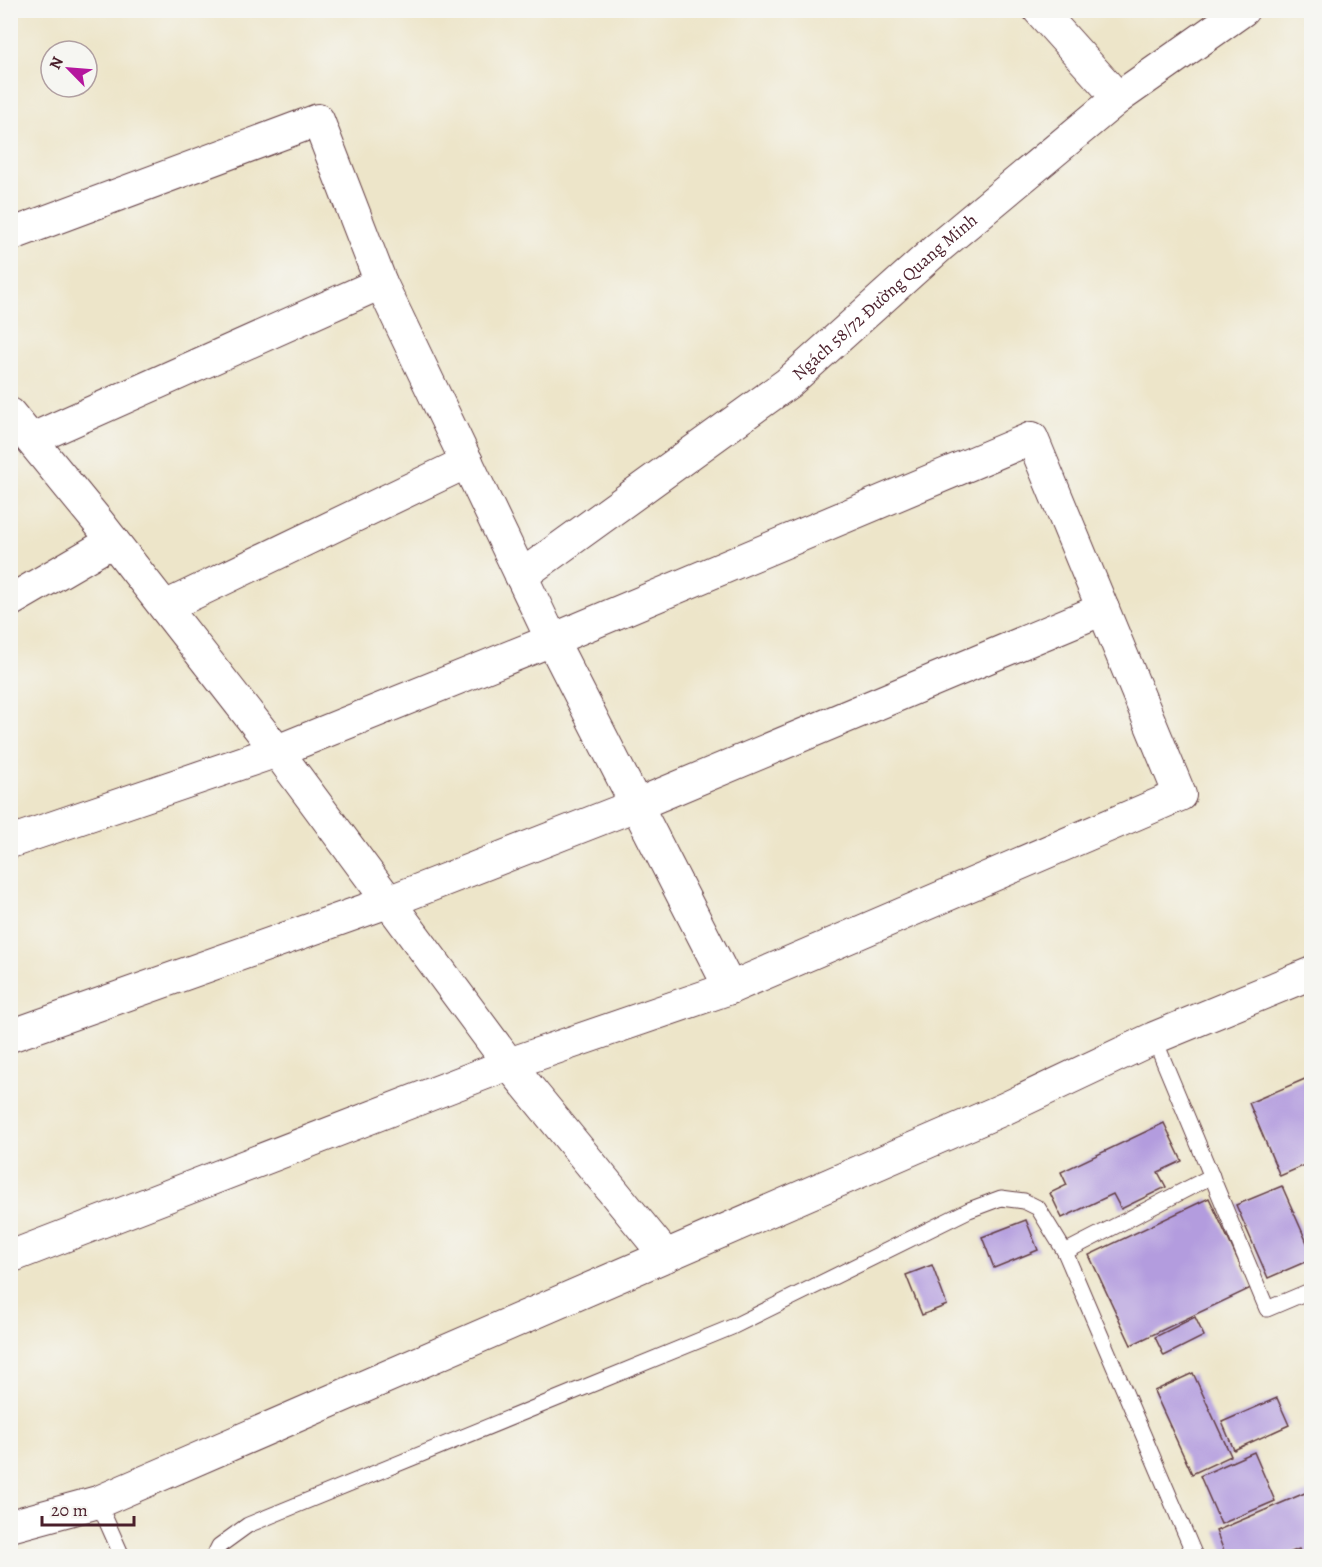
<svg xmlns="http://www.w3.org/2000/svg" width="1322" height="1567" font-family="Alegreya,serif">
	<rect width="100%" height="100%" fill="#f6f6f2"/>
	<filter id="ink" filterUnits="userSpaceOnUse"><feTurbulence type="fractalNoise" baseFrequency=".0167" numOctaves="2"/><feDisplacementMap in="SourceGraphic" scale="12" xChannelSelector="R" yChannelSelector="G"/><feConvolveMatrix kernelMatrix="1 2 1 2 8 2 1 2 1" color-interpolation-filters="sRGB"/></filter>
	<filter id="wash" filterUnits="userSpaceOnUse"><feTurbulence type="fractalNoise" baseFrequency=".008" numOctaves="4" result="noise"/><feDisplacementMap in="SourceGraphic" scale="24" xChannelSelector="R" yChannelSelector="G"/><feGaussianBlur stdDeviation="1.35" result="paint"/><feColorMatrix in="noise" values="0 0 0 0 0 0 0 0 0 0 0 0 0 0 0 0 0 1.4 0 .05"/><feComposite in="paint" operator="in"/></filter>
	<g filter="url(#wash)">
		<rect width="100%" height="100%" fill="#ede5c9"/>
		<g id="blocks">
			<g fill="#b39cde">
				<polygon points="1312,1076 1312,1162 1280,1176 1249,1103"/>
				<polygon points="1164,1123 1182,1161 1158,1172 1166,1187 1121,1209 1113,1194 1062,1218 1050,1193 1067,1185 1061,1172"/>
				<polygon points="1282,1186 1312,1254 1312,1259 1268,1278 1236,1205"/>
				<polygon points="1209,1198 1251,1288 1131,1345 1089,1255"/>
				<polygon points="1026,1220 1038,1250 994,1268 982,1237"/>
				<polygon points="932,1265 947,1305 922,1315 906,1275"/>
				<polygon points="1195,1317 1204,1336 1164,1356 1155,1337"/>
				<polygon points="1193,1373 1231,1456 1192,1474 1154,1391"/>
				<polygon points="1277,1398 1289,1425 1234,1450 1222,1422"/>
				<polygon points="1254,1452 1275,1501 1221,1524 1200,1476"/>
				<polygon points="1312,1490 1312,1556 1302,1556 1299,1549 1281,1556 1226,1556 1216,1531"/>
			</g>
		</g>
	</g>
	<g filter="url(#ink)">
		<use href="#blocks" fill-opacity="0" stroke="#623d43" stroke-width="1.5"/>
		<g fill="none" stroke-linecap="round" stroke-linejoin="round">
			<g stroke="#623d43" stroke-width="17">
				<g id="service">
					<polyline points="1154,1038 1267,1309 1312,1290"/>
					<polyline points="1065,1252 1212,1176"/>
					<polyline points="98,1502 122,1556"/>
					<polyline points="214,1556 219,1546 248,1525 732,1327 969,1210 1001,1198 1024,1201 1038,1208 1065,1252 1195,1556"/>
				</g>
			</g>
			<g stroke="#623d43" stroke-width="34">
				<g id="minor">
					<polyline points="1039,10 1118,98"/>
					<polyline points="10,235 318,120 381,283 552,640 730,988"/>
					<polyline points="10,414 99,523 277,751 10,842"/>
					<polygon points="1032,438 1180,795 730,988 509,1064 277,751 552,640"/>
					<polyline points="32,439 381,283"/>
					<path id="s1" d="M521,576L788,383L939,247L1118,98L1243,10"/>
					<polyline points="10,601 113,541"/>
					<polyline points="165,607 467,462"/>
					<polyline points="10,1036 388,902 636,805 1103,609"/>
					<polyline points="10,1257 509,1064 666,1256"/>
					<polyline points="10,1526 98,1502 1004,1109 1154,1038 1312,973"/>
				</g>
			</g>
			<use href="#service" stroke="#fff" stroke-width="15"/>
			<use href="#minor" stroke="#fff" stroke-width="32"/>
		</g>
	</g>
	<g text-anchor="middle" stroke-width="5" stroke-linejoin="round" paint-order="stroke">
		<g font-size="18" fill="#4a1f2b" stroke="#f6f6f2">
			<text dy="6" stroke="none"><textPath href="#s1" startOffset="459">Ngách 58/72 Đường Quang Minh</textPath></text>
		</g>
	</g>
	<rect width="1322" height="1567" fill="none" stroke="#f6f6f2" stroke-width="36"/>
	<g transform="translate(69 69) rotate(295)"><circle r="28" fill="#f6f6f2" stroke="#b1a0a2" stroke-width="1.5"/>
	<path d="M0-4.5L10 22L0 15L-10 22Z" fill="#b5179e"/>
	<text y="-9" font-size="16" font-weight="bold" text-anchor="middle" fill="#4a1f2b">N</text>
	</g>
	<path d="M42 1516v9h92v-9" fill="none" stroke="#4a1f2b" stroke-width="3"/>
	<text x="51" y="1516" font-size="18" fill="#4a1f2b" stroke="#f6f6f2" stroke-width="4.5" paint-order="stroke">20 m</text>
</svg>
